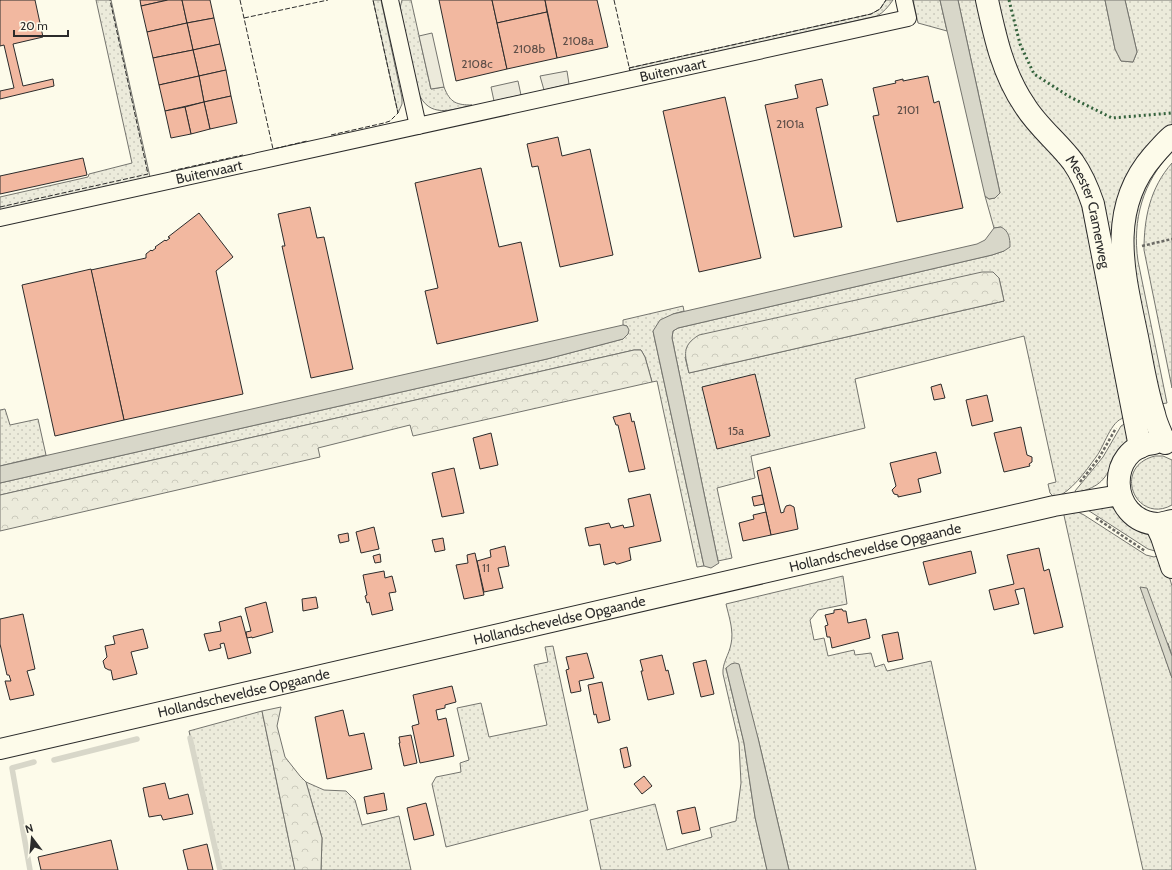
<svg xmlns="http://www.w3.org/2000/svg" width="1172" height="870" font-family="Cabin,sans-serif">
	<defs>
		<pattern id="grass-dots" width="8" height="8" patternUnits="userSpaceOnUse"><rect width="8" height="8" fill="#ecebdb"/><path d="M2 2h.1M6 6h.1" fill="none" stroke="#cbcabc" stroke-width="1.8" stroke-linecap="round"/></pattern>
		<pattern id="forest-crowns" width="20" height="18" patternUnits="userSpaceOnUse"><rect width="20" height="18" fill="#ecebdb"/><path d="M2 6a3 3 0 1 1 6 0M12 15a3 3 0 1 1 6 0" fill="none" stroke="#cbcabc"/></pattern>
	</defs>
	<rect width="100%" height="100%" fill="#fdfbea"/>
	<g fill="url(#grass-dots)" stroke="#74746e" fill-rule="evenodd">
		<polygon points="96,0 111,0 150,177 0,210 0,197 88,177 89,174 132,163"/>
		<polygon points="373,0 381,0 402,98 402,104 398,113"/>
		<path d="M402,0H411L431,89L444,87C450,103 457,105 472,105C451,110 429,119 418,92L400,8Z"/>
		<path d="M886,0H893C888,7 884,12 877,16L630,71L629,68L871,14L880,9Z"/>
		<polygon points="913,0 940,0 947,31 918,23"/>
		<path d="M958,0H981L989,40L1078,186L1124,418C1111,420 1104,447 1096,457C1085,472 1072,491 1055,498L1050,493L1048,484L1056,482L1024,336L855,379L865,428L751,456L755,478L717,488L732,558L718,561L672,338L673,331L678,328L992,255L1004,251L1001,227L994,228L985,196L989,199L995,198L1000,193ZM999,278L1004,301L689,373L685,357Z"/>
		<polygon points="993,0 1105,0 1115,49 1121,61 1133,62 1137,52 1125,0 1172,0 1172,128 1115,243 1107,243 1020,86"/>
		<path d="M1172,144V152C1143,181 1132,220 1138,261L1167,403L1160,404L1131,274L1130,221L1153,165Z"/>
		<path d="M1172,163V388L1144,250C1144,218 1150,188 1172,163Z"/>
		<polygon points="683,306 684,311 673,314 653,331 704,566 697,567 657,381 652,382 645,357 641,350 634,350 0,495 0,483 547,359 623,339 628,334 627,326 623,325 623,320"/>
		<polygon points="5,409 10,425 38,419 46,455 0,466 0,410"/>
		<path d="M1126,423L1128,440C1125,446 1120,452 1116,458C1104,480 1102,486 1076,493L1075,491L1103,457L1121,426Z"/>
		<path d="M1155,456H1163L1172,460V505C1136,525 1111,467 1155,456Z"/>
		<polygon points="1107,505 1115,509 1150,534 1155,551 1148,549 1083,507"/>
		<polygon points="1063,511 1078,512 1084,515 1146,555 1154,557 1157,556 1164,559 1172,586 1172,656 1168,643 1161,645 1172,678 1172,870 1143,870"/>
		<path d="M843,576L847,604L818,610L810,620L814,640L824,638L828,656L854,650L855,655L871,653L875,667L884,664L887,671L931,661L976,870H789L758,738L726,668L744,743L755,817L767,870H601L590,820L655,804L667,850L712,837L710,828L736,821L741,783L739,743L723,674C722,663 729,655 731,644C734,631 729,617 726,604Z"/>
		<polygon points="553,646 588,810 446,847 432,784 436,777 461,772 460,763 469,760 457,708 481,703 489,737 547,725 534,665 548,662 545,647"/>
		<polygon points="262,711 295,870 219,870 189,731"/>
		<polygon points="306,782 324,790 346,791 355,800 362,825 399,816 411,870 321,870 322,838"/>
	</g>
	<g fill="url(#forest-crowns)" stroke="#74746e">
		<path d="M982,272H993L999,278L1004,301L689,373C685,355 681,346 699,335Z"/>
		<polygon points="634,350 641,350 645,357 652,382 413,436 410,425 318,448 320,457 0,531 0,495"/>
		<polygon points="281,707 277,726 285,757 300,776 306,782 322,838 321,870 295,870 262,711"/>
	</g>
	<g fill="#eceadb" stroke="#74746e">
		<polygon points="432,33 444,87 431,89 419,36"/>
		<polygon points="567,71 569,84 544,90 540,76"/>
		<polygon points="518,81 521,95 494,101 491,87"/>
	</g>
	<g fill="#d8d7c9" stroke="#74746e">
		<polygon points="940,0 958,0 1000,193 995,198 989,199 985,196"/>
		<polygon points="1105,0 1125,0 1137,52 1133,62 1121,61 1115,49"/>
		<path d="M1001,227C1009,231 1010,238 1010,247L1004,251L992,255L678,328L673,331L672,338L718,561L719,563L711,568L704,566L653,331L660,320L673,314L977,244L985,240L994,228Z"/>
		<polygon points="623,325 627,326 629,330 628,334 623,339 547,359 0,483 0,466"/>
		<polygon points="1140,587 1147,588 1172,656 1172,678"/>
		<polygon points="735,663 739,664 758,738 789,870 767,870 755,817 744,743 726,668 731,664"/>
	</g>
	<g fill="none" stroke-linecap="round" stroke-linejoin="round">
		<g stroke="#d8d7c9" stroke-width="5.5">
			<polyline points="190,738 220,870"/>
			<polyline points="54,760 137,739"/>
			<polyline points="30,870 12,768 34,762"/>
		</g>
	</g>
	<g fill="#f2b8a0" stroke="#2b2b2b">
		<polygon points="0,0 35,0 43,37 13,44 23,86 53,79 54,86 0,99 0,91 14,88 4,45 0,46"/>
		<polygon points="140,0 168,0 141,6"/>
		<polygon points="168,0 182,0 187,23 147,32 141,6"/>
		<polygon points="182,0 210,0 214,18 187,23"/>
		<polygon points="439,0 492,0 507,69 456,81"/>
		<polygon points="492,0 545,0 547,12 497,23"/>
		<polygon points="545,0 597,0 608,47 557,58"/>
		<polygon points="547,12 557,58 507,69 497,23"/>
		<polygon points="214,18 220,44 193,50 187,23"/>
		<polygon points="187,23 193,50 153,58 147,32"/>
		<polygon points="220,44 226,70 199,76 193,50"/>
		<polygon points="193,50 199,76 159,85 153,58"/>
		<polygon points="226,70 231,96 204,102 199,76"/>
		<polygon points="199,76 204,102 165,111 159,85"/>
		<polygon points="928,76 934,103 939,101 963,208 897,222 873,116 879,115 873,88 896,83 895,81 903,79 903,81"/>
		<polygon points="822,79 828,105 816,108 842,227 794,237 765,105 798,98 795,85"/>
		<polygon points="231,96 237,123 210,129 204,102"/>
		<polygon points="725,97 761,258 699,272 663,111"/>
		<polygon points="204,102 210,129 191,134 185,107"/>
		<polygon points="185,107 191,134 171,138 165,111"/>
		<polygon points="558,137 562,156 590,149 613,255 560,267 538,166 532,167 527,144"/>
		<polygon points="83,158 87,175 0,194 0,176"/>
		<polygon points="481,168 499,247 521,242 538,321 437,344 425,291 438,288 415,183"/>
		<polygon points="310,207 317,238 324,237 353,369 311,378 282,246 285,246 278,214"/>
		<polygon points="199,213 233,257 216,271 243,394 124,420 91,270 146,258 146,254 151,250 152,251 156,248 155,247 165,240 166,241 170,238 168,237"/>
		<polygon points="91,269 124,420 55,436 22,285"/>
		<polygon points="755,374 770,436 717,449 702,387"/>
		<polygon points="941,384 945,398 934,400 931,387"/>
		<polygon points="987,395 993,421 972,426 966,400"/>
		<polygon points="630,413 632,422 634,421 645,469 629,472 618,425 616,425 613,417"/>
		<polygon points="1021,427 1027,455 1032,457 1032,462 1029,464 1030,466 1004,472 994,433"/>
		<polygon points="491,433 498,465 480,469 473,438"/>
		<polygon points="936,452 941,473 918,479 921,492 898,497 898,495 894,494 892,490 896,486 890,463"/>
		<polygon points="770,467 781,513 784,512 784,510 786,506 790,505 794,507 798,529 771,535 757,471"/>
		<polygon points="454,468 464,513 442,517 432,473"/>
		<polygon points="650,494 661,541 629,548 631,560 618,564 616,564 615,562 604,565 600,544 589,546 585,528 609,523 611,528 623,525 624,528 634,526 628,499"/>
		<polygon points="762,495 764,504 754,506 752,497"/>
		<polygon points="766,512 771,535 743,541 739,523 754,519 753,515"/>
		<polygon points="374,527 379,549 361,553 356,532"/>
		<polygon points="348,533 349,541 340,543 338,535"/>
		<polygon points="443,538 445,550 435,552 432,540"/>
		<polygon points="505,546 509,566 498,568 503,588 484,592 477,561 491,557 490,550"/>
		<polygon points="1039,548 1044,571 1049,569 1063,627 1034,634 1024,588 1015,590 1019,604 994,610 989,590 1014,584 1007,555"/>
		<polygon points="971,551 976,573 929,585 923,562"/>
		<polygon points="475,553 484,595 464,599 456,565 468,563 467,555"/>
		<polygon points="380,554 381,562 375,563 373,556"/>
		<polygon points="384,571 385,578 392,576 396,592 389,593 393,610 372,615 369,602 367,603 365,596 367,595 363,575"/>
		<polygon points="316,597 318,608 303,611 302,599"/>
		<polygon points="266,602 273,632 252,638 252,637 247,638 246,632 251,631 245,608"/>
		<polygon points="842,609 843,611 846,611 848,623 866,619 870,638 832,648 830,637 827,637 825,626 828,625 825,615 834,613 834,610"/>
		<polygon points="23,614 35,669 27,671 34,695 10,700 5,681 11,681 9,675 7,675 0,644 0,619"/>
		<polygon points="241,616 251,653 228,659 224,643 220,644 221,648 209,651 204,634 221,631 219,622"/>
		<polygon points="143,629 148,648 131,652 137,674 113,680 111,670 109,670 105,668 103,661 107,657 105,646 115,644 113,636"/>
		<polygon points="898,632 903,659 888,662 882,635"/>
		<polygon points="587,653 594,678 579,681 581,691 571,693 566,670 569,669 566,657"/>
		<polygon points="662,655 666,671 668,670 674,694 648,700 641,671 643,671 640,660"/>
		<polygon points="706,660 714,694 701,697 693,663"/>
		<polygon points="602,682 610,720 598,723 596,714 594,715 588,685"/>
		<polygon points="452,686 456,702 445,705 445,708 436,710 438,720 446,718 454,756 420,763 412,726 419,724 413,695"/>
		<polygon points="343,710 349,736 364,733 372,769 327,779 315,717"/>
		<polygon points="411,735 417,763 404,766 399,743 400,743 399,737"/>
		<polygon points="627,747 631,766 624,768 620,749"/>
		<polygon points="644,776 652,786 642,794 634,784"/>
		<polygon points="165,783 169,799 188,794 193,814 163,820 161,815 149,817 143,788"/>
		<polygon points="384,793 387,810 367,814 364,797"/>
		<polygon points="426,803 434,835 414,840 407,808"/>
		<polygon points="695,807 700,830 682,834 677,811"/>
		<polygon points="111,840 118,870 41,870 38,857"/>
		<polygon points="207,844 213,870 188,870 183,850"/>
	</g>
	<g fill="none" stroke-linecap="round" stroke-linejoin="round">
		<g stroke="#2b2b2b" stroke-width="18">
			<g id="minor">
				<polyline points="390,0 418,126"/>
				<path id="s1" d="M0,218L908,18L904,0"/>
			</g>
		</g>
		<g stroke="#2b2b2b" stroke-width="22">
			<g id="tertiary">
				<path id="s2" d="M0,749L1054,506L1120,495"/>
			</g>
		</g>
		<g stroke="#2b2b2b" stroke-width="24">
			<g id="secondary">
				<path id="s3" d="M987,0C995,37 1003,74 1025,106C1038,127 1058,142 1073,162C1082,175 1088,189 1093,204L1140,447"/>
				<path d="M1154,443C1105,447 1108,521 1157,524C1162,524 1167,522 1172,521"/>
				<path d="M1165,443C1161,433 1156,424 1154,414C1146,389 1142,362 1137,337C1124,274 1106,210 1153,156C1159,149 1165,142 1172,136"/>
				<polyline points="1156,524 1162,537 1172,567"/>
			</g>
		</g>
		<g stroke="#6a6964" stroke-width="2.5" stroke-dasharray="3 2" stroke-linecap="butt">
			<polyline points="1142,246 1172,239"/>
			<polyline points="1080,482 1099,458 1116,428"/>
			<polyline points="1096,518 1145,551"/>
		</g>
		<use href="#minor" stroke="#fdfbea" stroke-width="16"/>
		<use href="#tertiary" stroke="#fdfbea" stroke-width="20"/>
		<use href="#secondary" stroke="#fdfbea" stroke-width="22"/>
		<polyline stroke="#34623c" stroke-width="3" stroke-dasharray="2 3" stroke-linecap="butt" points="1009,0 1020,44 1034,74 1070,97 1112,118 1172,113"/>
		<g stroke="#2b2b2b" stroke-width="1" stroke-dasharray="5 2" stroke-linecap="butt">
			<polyline points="240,0 273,149 307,141"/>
			<polyline points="614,0 630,71"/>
			<polyline points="244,18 328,0"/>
			<polyline points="629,68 871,14 880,9 886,0"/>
			<polyline points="331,135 384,123 390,121 398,113 373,0"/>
			<polyline points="171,171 243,155"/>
			<polyline points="0,207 148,174 110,0"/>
		</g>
	</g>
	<g text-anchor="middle" stroke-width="3" stroke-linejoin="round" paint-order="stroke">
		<g font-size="12" fill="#5d4e48">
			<text x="578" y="45">2108a</text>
			<text x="529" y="53">2108b</text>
			<text x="477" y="68">2108c</text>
			<text x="908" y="114">2101</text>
			<text x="790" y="128">2101a</text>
			<text x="736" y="435">15a</text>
			<text x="486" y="572">11</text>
		</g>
		<g font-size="14" fill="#2b2b2b" stroke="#fdfbea">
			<text dy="5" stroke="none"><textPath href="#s1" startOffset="689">Buitenvaart</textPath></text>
			<text dy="5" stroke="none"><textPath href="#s1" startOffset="214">Buitenvaart</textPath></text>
			<text dy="5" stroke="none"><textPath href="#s3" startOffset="240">Meester Cramerweg</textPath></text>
			<text dy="5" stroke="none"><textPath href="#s2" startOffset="898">Hollandscheveldse Opgaande</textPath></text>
			<text dy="5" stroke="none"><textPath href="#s2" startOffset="574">Hollandscheveldse Opgaande</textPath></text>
			<text dy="5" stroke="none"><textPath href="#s2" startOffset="250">Hollandscheveldse Opgaande</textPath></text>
		</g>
	</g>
	<g transform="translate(32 838) rotate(344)" stroke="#fdfbea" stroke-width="3" paint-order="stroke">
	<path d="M0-3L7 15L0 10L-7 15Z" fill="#2b2b2b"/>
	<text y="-6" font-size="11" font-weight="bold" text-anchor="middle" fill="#2b2b2b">N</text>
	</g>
	<path d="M14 30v6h54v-6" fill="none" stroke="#2b2b2b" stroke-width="2"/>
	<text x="20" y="30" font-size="12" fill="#2b2b2b" stroke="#fdfbea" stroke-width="3" paint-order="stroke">20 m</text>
</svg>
